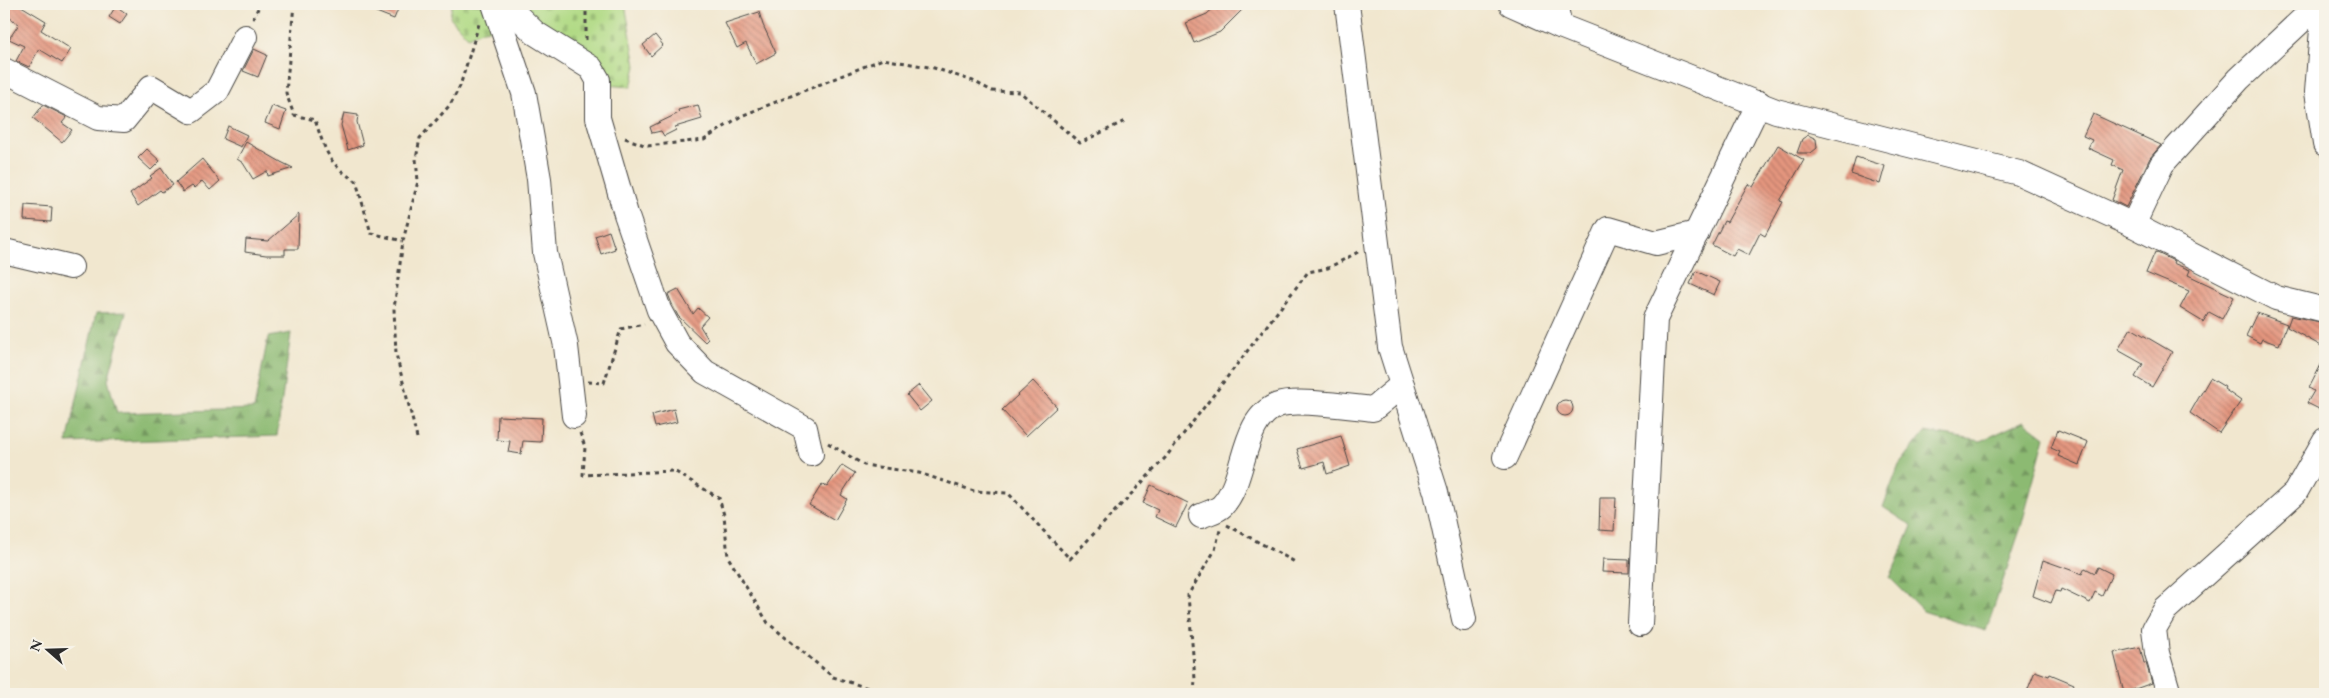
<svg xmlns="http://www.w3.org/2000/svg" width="2329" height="698" font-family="'EB Garamond',serif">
	<defs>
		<pattern id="forest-firs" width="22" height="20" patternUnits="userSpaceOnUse" patternTransform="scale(1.25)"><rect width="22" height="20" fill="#8cba72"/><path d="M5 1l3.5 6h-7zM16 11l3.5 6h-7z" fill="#73975e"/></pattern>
		<pattern id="cemetery-stones" width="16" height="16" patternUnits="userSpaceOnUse" patternTransform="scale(1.25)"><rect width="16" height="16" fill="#b1da85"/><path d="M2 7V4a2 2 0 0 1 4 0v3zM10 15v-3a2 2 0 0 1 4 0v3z" fill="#98bb73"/></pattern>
		<pattern id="building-back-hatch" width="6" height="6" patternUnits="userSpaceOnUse" patternTransform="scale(1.25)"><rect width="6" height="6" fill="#e4957e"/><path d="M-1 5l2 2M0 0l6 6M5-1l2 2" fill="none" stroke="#b97a67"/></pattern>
	</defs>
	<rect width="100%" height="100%" fill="#f7f3e8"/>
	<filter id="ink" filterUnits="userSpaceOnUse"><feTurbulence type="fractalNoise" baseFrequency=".02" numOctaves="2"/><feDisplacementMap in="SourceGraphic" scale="10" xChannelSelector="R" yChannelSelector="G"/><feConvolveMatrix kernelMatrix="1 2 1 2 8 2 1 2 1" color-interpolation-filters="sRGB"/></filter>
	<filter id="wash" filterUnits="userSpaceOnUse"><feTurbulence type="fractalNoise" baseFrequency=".0096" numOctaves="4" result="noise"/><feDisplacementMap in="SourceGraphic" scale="20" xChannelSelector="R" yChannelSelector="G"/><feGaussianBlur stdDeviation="1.12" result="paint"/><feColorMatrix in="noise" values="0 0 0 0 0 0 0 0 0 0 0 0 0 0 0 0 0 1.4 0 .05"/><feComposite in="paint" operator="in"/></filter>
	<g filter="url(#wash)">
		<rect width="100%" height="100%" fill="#f1e7cf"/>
		<g fill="url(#forest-firs)" stroke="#5c724e">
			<polygon points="126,312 108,380 117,413 254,409 268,337 291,333 277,436 67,443 96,313"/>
			<polygon points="2024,421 2045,437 2021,527 1986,631 1923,611 1890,578 1912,526 1883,507 1899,465 1925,432 1981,441"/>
		</g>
		<polygon fill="url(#cemetery-stones)" stroke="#6e8258" points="452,4 625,4 636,66 631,87 606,85 542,24 483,30 468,37 450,17"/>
		<g id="blocks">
			<g fill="url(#building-back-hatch)">
				<polygon points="4,4 18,4 46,21 41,30 71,49 62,63 39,49 29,67 16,61 24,46 9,39 19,24 4,14"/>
				<polygon points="356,4 400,4 394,19"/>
				<polygon points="1218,4 1248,4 1220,32 1194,43 1186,23 1207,14"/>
				<polygon points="116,6 127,14 120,24 109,17"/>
				<polygon points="759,12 763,25 776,53 756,64 746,43 737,48 725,23"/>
				<polygon points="655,35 663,45 651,56 643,45"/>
				<polygon points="254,49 267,55 258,77 243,71"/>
				<polygon points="43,105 67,117 62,123 72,130 62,142 33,118"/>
				<polygon points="698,105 702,119 675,127 676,130 664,136 661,131 652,133 650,127 679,113 678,110"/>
				<polygon points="272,106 286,111 280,129 265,123"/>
				<polygon points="344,113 358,115 357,122 363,145 348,150 341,125"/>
				<polygon points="2093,114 2161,145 2150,158 2126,207 2112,200 2123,170 2112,165 2114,160 2088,148 2092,140 2083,136"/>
				<polygon points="228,126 247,135 241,147 223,139"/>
				<polygon points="1808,135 1816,139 1817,148 1811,153 1797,153 1802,139"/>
				<polygon points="246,142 281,162 293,168 268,176 267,171 253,179 243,163 237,159"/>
				<polygon points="1778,145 1804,160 1780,201 1783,202 1765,236 1760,233 1749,255 1737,249 1733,256 1712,245 1724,221 1727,222 1748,184 1753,187"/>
				<polygon points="147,149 160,161 151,170 138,158"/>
				<polygon points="1856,157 1885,166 1880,184 1851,174"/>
				<polygon points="202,159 220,181 210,190 202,181 194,188 192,186 183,192 176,182"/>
				<polygon points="161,168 173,185 162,192 160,190 138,206 130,194 152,178 150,176"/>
				<polygon points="25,205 52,207 51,222 24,220"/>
				<polygon points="299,214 298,249 285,249 285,255 266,255 245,252 246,239 268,241"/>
				<polygon points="609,231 615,249 601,254 595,236"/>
				<polygon points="2155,252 2174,261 2173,263 2190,270 2188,275 2234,297 2222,319 2209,312 2203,322 2180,308 2189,291 2146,273"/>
				<polygon points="1696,271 1720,282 1714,295 1690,284"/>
				<polygon points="678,289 693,314 698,308 708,317 700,326 708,339 705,342 678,316 672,304 668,294"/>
				<polygon points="2257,313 2287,324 2279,345 2262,339 2260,343 2246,336"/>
				<polygon points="2291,316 2325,323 2325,348 2287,327"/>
				<polygon points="2131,328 2172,352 2152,387 2135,377 2143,364 2118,350"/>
				<polygon points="2325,357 2325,412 2307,403 2314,391 2309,388"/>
				<polygon points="2210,378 2225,387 2224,389 2241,401 2219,433 2190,413"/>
				<polygon points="1033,381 1057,407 1026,436 1002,410"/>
				<polygon points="919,385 932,401 920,411 907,395"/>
				<circle cx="1565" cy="408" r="8"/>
				<polygon points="674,409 677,422 655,427 652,415"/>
				<polygon points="498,416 542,418 541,442 523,441 521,454 508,452 510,441 497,440"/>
				<polygon points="2058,430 2088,442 2079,465 2058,456 2060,452 2051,448"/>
				<polygon points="1341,436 1350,466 1327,474 1324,462 1303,468 1297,449"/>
				<polygon points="842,465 855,473 841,495 847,499 835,520 809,505 822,484 827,487"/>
				<polygon points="1151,485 1188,503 1176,527 1155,517 1158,510 1143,503"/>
				<polygon points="1600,498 1616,498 1614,531 1599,530"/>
				<polygon points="1603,559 1629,560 1629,573 1602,572"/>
				<polygon points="2043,560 2082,574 2085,568 2095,573 2098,567 2112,574 2102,596 2095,592 2090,603 2061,589 2060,592 2056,591 2051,603 2033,596"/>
				<polygon points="2140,647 2144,663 2146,663 2152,683 2124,693 2114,653"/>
				<polygon points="2035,671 2049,676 2050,674 2074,684 2070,694 2026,694"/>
			</g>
		</g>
	</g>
	<g filter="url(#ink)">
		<use href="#blocks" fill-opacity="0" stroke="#494744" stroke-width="1"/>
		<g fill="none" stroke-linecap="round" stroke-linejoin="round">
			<g stroke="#494744" stroke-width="26">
				<g id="minor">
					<polyline points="494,4 524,93 539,179 545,253 566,346 574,416"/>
					<polyline points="505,4 535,33 591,68 598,80 598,118 626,214 659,310 677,343 705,372 805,428 811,454"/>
					<polyline points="1347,4 1390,347 1436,492 1464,619"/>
					<polyline points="1511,4 1560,26"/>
					<polyline points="1555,4 1560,26 1776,111 2019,173 2133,225 2276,298 2325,310"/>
					<polyline points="2324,4 2317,92 2325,144"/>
					<polyline points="4,70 98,118 124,120 151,87 191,111 217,91 245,37"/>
					<polyline points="2133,225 2162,164 2239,79 2319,4"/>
					<polyline points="4,251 71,267"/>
					<polyline points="1505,457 1608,229 1656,243 1697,233"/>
					<path d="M1201,516C1207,513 1217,511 1222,506C1247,480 1240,419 1278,405C1295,398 1353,407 1373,409L1402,385"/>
					<polyline points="1640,624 1655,319 1759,103"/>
					<polyline points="2169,694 2157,653 2154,629 2165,610 2295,493 2325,440"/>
				</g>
			</g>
			<g stroke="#494744" stroke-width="3" stroke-dasharray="4 4" stroke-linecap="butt">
				<path d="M294,4L286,93L294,115L315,120C325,149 328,165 356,181L371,233L403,241"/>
				<polyline points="586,4 586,43"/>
				<polyline points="253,19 260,4"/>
				<polyline points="625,138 647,146 704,140 741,116 883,59 934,68 973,81 992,91 1020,92 1080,143 1127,120"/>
				<polyline points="588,382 604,383 621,329 644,324"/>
				<polyline points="580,433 585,447 583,475 674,471 719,498 724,515 728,557 768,623 833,677 887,694"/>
				<polyline points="417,438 396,354 394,309 403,241 418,181 416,159 420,138 450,105 460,86 479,24"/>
				<polyline points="828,443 864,465 919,473 974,491 1008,493 1070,559 1165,458 1308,272 1328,268 1358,252"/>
				<polyline points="1227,525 1295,562"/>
				<polyline points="1194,694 1195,679 1188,595 1215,550 1220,530"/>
			</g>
			<use href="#minor" stroke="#fff" stroke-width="24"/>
		</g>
	</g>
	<rect width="2329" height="698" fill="none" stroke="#f7f3e8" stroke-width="20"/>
	<g transform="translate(48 650) rotate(290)" stroke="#f7f3e8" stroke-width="4" paint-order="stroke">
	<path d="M0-4L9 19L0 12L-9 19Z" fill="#2b2b2b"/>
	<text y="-8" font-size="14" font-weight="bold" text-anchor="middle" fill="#2b2b2b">N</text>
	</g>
</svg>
